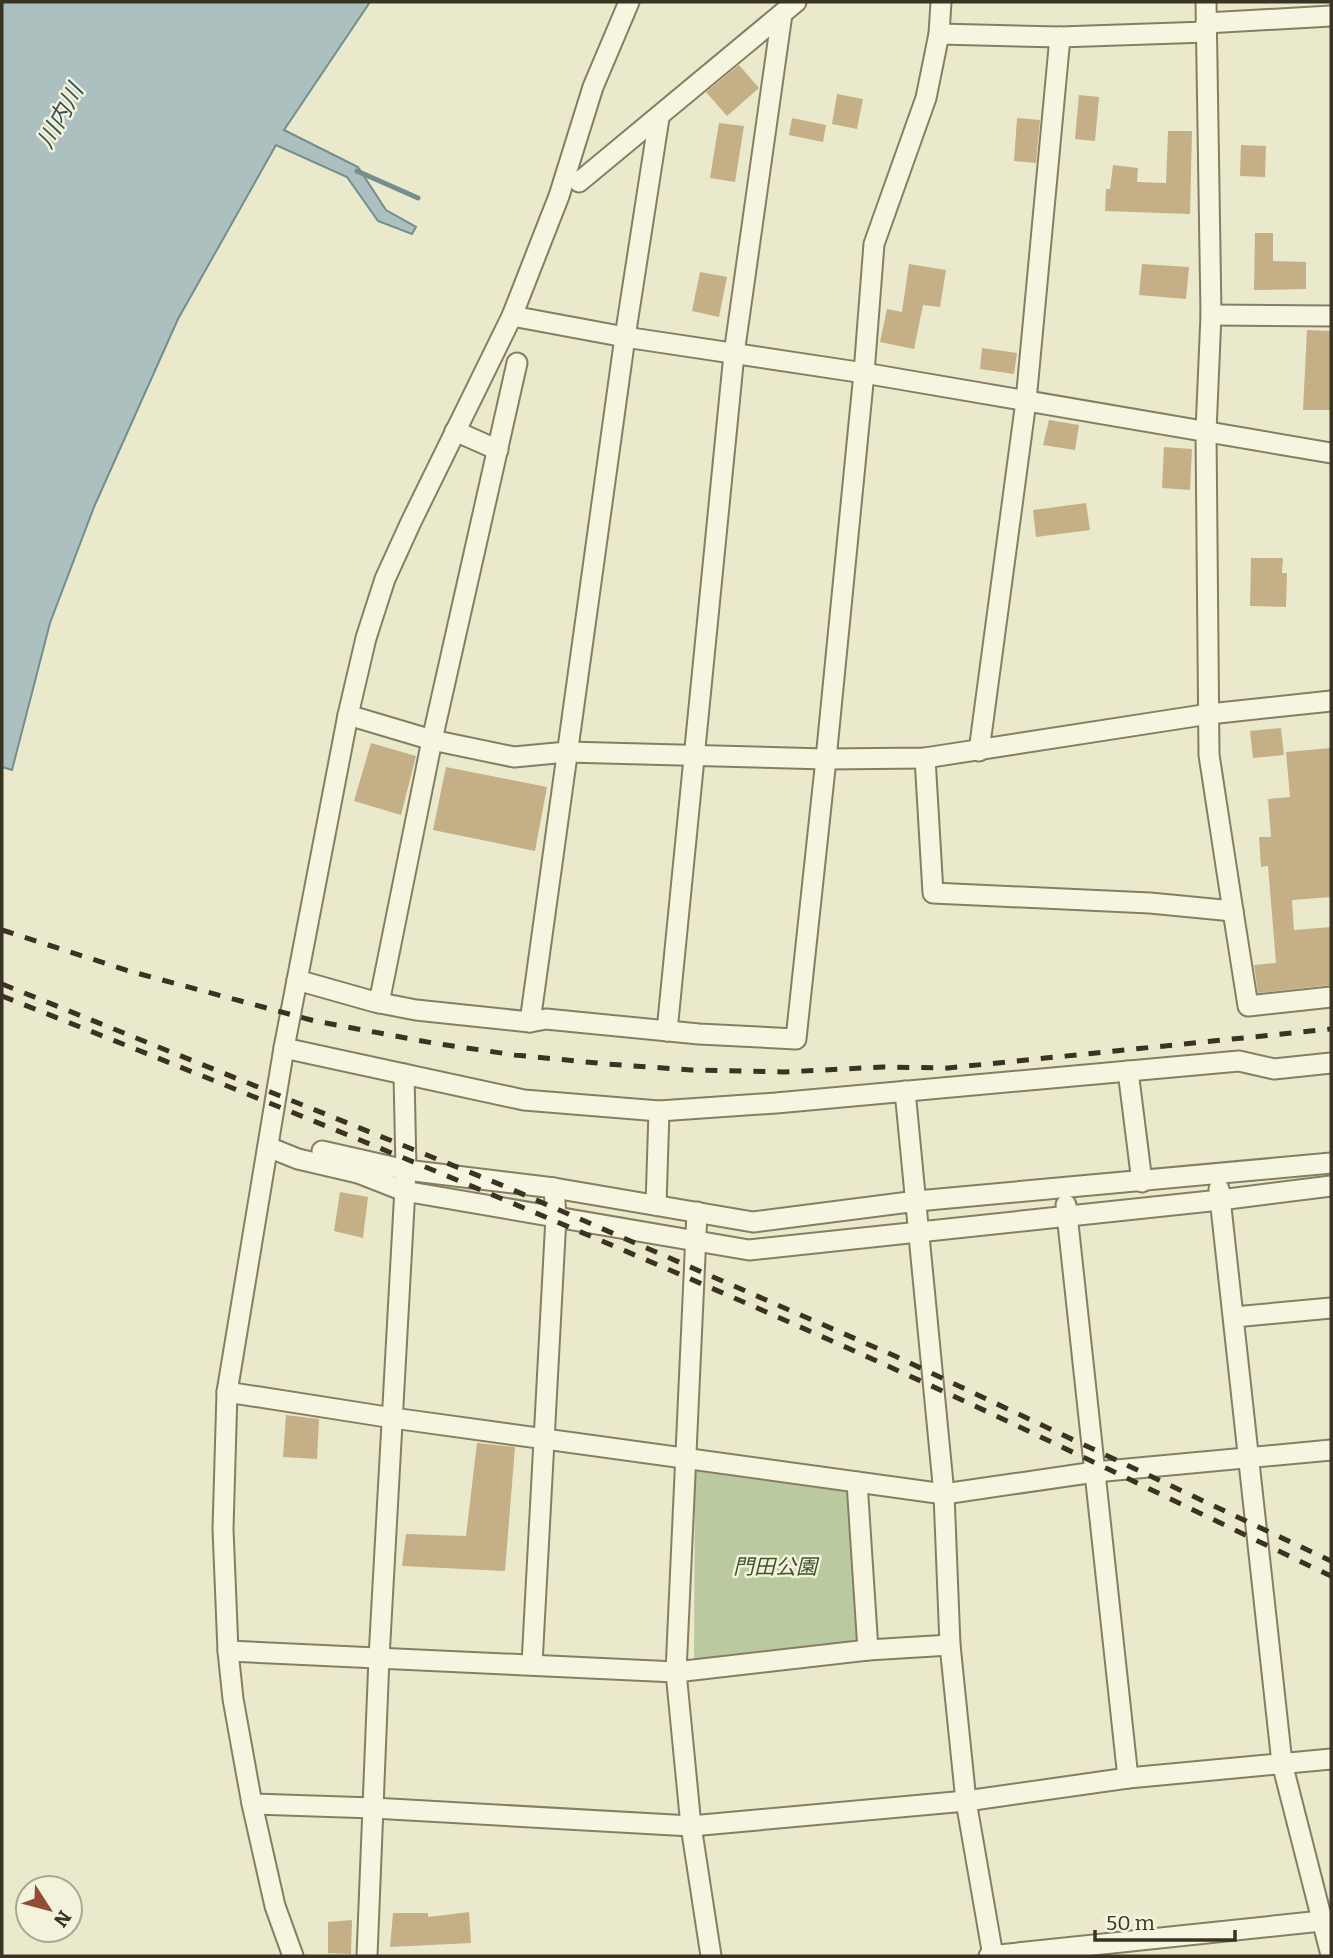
<svg xmlns="http://www.w3.org/2000/svg" width="1333" height="1958" font-family="Bitter,'Noto Sans JP',serif">
	<rect width="100%" height="100%" fill="#ebe9cc"/>
	<polygon fill="#bac9a0" points="695,1471 849,1492 860,1642 694,1659"/>
	<polygon fill="#acc0bf" stroke="#738e8e" stroke-width="2" points="2,2 370,2 284,130 358,167 386,210 416,227 412,234 378,221 347,177 276,145 178,319 94,507 50,623 12,770 2,767"/>
	<g fill="none" stroke-linecap="round" stroke-linejoin="round">
		<polyline stroke="#738e8e" stroke-width="5" points="357,171 418,198"/>
	</g>
	<g fill="#c5af86">
		<polygon points="739,65 759,88 727,116 706,92"/>
		<polygon points="837,94 863,99 857,129 832,124"/>
		<polygon points="1079,95 1099,97 1095,141 1075,139"/>
		<polygon points="792,118 826,125 823,142 789,135"/>
		<polygon points="1017,118 1040,120 1036,163 1014,161"/>
		<polygon points="719,123 744,126 735,182 710,178"/>
		<polygon points="1168,131 1192,131 1190,214 1105,211 1106,189 1110,189 1113,165 1138,168 1137,182 1166,183"/>
		<polygon points="1241,145 1266,146 1265,177 1240,176"/>
		<polygon points="1255,233 1273,233 1273,261 1306,262 1306,289 1254,290"/>
		<polygon points="909,264 946,270 940,307 923,305 914,349 880,342 887,309 902,312"/>
		<polygon points="1142,264 1189,267 1186,299 1139,295"/>
		<polygon points="700,272 727,277 719,317 692,311"/>
		<polygon points="1307,330 1331,331 1331,410 1303,410"/>
		<polygon points="982,348 1017,353 1014,374 980,369"/>
		<polygon points="1049,420 1079,425 1075,450 1043,445"/>
		<polygon points="1164,447 1192,449 1190,490 1162,488"/>
		<polygon points="1086,503 1090,530 1036,537 1033,510"/>
		<polygon points="1251,558 1283,558 1282,573 1287,573 1286,607 1250,606"/>
		<polygon points="1281,728 1284,755 1253,758 1250,731"/>
		<polygon points="371,743 416,756 401,815 354,801"/>
		<polygon points="1331,748 1331,897 1292,900 1294,930 1331,927 1331,985 1258,993 1254,965 1276,963 1268,866 1261,867 1259,837 1271,837 1268,799 1290,797 1286,752"/>
		<polygon points="446,767 547,787 535,851 433,830"/>
		<polygon points="340,1192 368,1197 363,1238 334,1231"/>
		<polygon points="286,1415 319,1419 317,1459 283,1457"/>
		<polygon points="477,1443 515,1447 505,1571 402,1566 406,1534 466,1536"/>
		<polygon points="469,1912 471,1943 390,1947 393,1913 428,1913 428,1917"/>
		<polygon points="352,1920 351,1954 328,1953 328,1922"/>
	</g>
	<g fill="none" stroke-linecap="round" stroke-linejoin="round">
		<g stroke="#877e61" stroke-width="23">
			<g id="minor">
				<polyline points="1206,23 1331,16"/>
				<polyline points="939,34 1060,37 1206,32"/>
				<polyline points="579,182 796,2"/>
				<polyline points="1211,315 1331,316"/>
				<polyline points="512,316 625,337 864,373 1331,453"/>
				<polyline points="455,431 498,450"/>
				<polyline points="348,715 432,740 514,757 567,752 826,759 925,758 1209,714 1331,701"/>
				<polyline points="979,751 1026,401 1060,37"/>
				<polyline points="925,758 933,893 1150,903 1233,911 1209,755 1206,431 1211,315 1206,2"/>
				<polyline points="1233,911 1248,1006 1331,997"/>
				<polyline points="297,980 375,1002 416,1010 530,1022 546,1019 699,1034 796,1039 826,759 864,373 874,244 926,98 939,34 941,2"/>
				<polyline points="379,1003 432,740 517,363"/>
				<polyline points="530,1022 625,337 659,118"/>
				<polyline points="667,1031 734,354 782,14"/>
				<polyline points="284,1048 524,1100 659,1111 776,1103 1239,1061 1274,1069 1331,1063"/>
				<polyline points="1128,1071 1142,1182"/>
				<polyline points="905,1091 944,1494 950,1645 966,1801 993,1956"/>
				<polyline points="268,1147 298,1159 358,1173 404,1191 749,1250 1220,1200 1331,1186"/>
				<polyline points="322,1151 406,1170 554,1188 753,1222 917,1201 1331,1163"/>
				<polyline points="1219,1189 1282,1763 1331,1955"/>
				<polyline points="656,1205 659,1111"/>
				<polyline points="1066,1205 1128,1778"/>
				<polyline points="697,1212 676,1672 691,1826 711,1956"/>
				<polyline points="1234,1317 1331,1308"/>
				<polyline points="227,1392 393,1418 944,1494 1095,1472 1331,1450"/>
				<polyline points="857,1482 868,1650"/>
				<polyline points="228,1651 676,1672 868,1650 950,1645"/>
				<polyline points="532,1664 556,1217 554,1188"/>
				<polyline points="252,1804 373,1808 691,1826 966,1801 1128,1778 1331,1759"/>
				<polyline points="293,1956 275,1906 252,1804 233,1699 228,1651 223,1529 227,1392 284,1048 348,715 366,638 385,579 411,522 512,316 559,196 593,87 629,2"/>
				<polyline points="367,1956 379,1658 406,1170 404,1074"/>
				<polyline points="989,1956 1331,1920"/>
			</g>
		</g>
		<use href="#minor" stroke="#f6f5df" stroke-width="19"/>
		<g stroke="#393323" stroke-width="5" stroke-dasharray="12 12" stroke-linecap="butt">
			<polyline points="2,930 129,971 315,1021 433,1043 515,1055 607,1064 691,1070 784,1072 883,1067 948,1068 1331,1029"/>
			<polyline points="2,984 504,1186 895,1356 1331,1561"/>
			<path d="M2,996C300,1114 597,1235 890,1367C1038,1434 1184,1506 1331,1576"/>
		</g>
	</g>
	<g text-anchor="middle" stroke-width="5" stroke-linejoin="round" paint-order="stroke">
		<g font-size="21" font-style="italic" fill="#40532c" stroke="#f3f2db">
			<text x="775" y="1574">門田公園</text>
		</g>
		<g font-size="23" font-style="italic" fill="#345157" stroke="#f3f2db">
			<text transform="translate(60 116) rotate(-61)" y="8">川内川</text>
		</g>
	</g>
	<rect width="1333" height="1958" fill="none" stroke="#393323" stroke-width="7"/>
	<g transform="translate(49 1909) rotate(126)"><circle r="33" fill="#f3f2db" stroke="#a9a691" stroke-width="2"/>
	<path d="M0-5L12 26L0 18L-12 26Z" fill="#904c37"/>
	<text y="-10" font-size="19" font-weight="bold" text-anchor="middle" fill="#393323">N</text>
	</g>
	<path d="M1095 1930v10h140v-10" fill="none" stroke="#393323" stroke-width="3.5"/>
	<text x="1106" y="1930" font-size="21" fill="#393323" stroke="#f3f2db" stroke-width="5" paint-order="stroke">50 m</text>
</svg>
